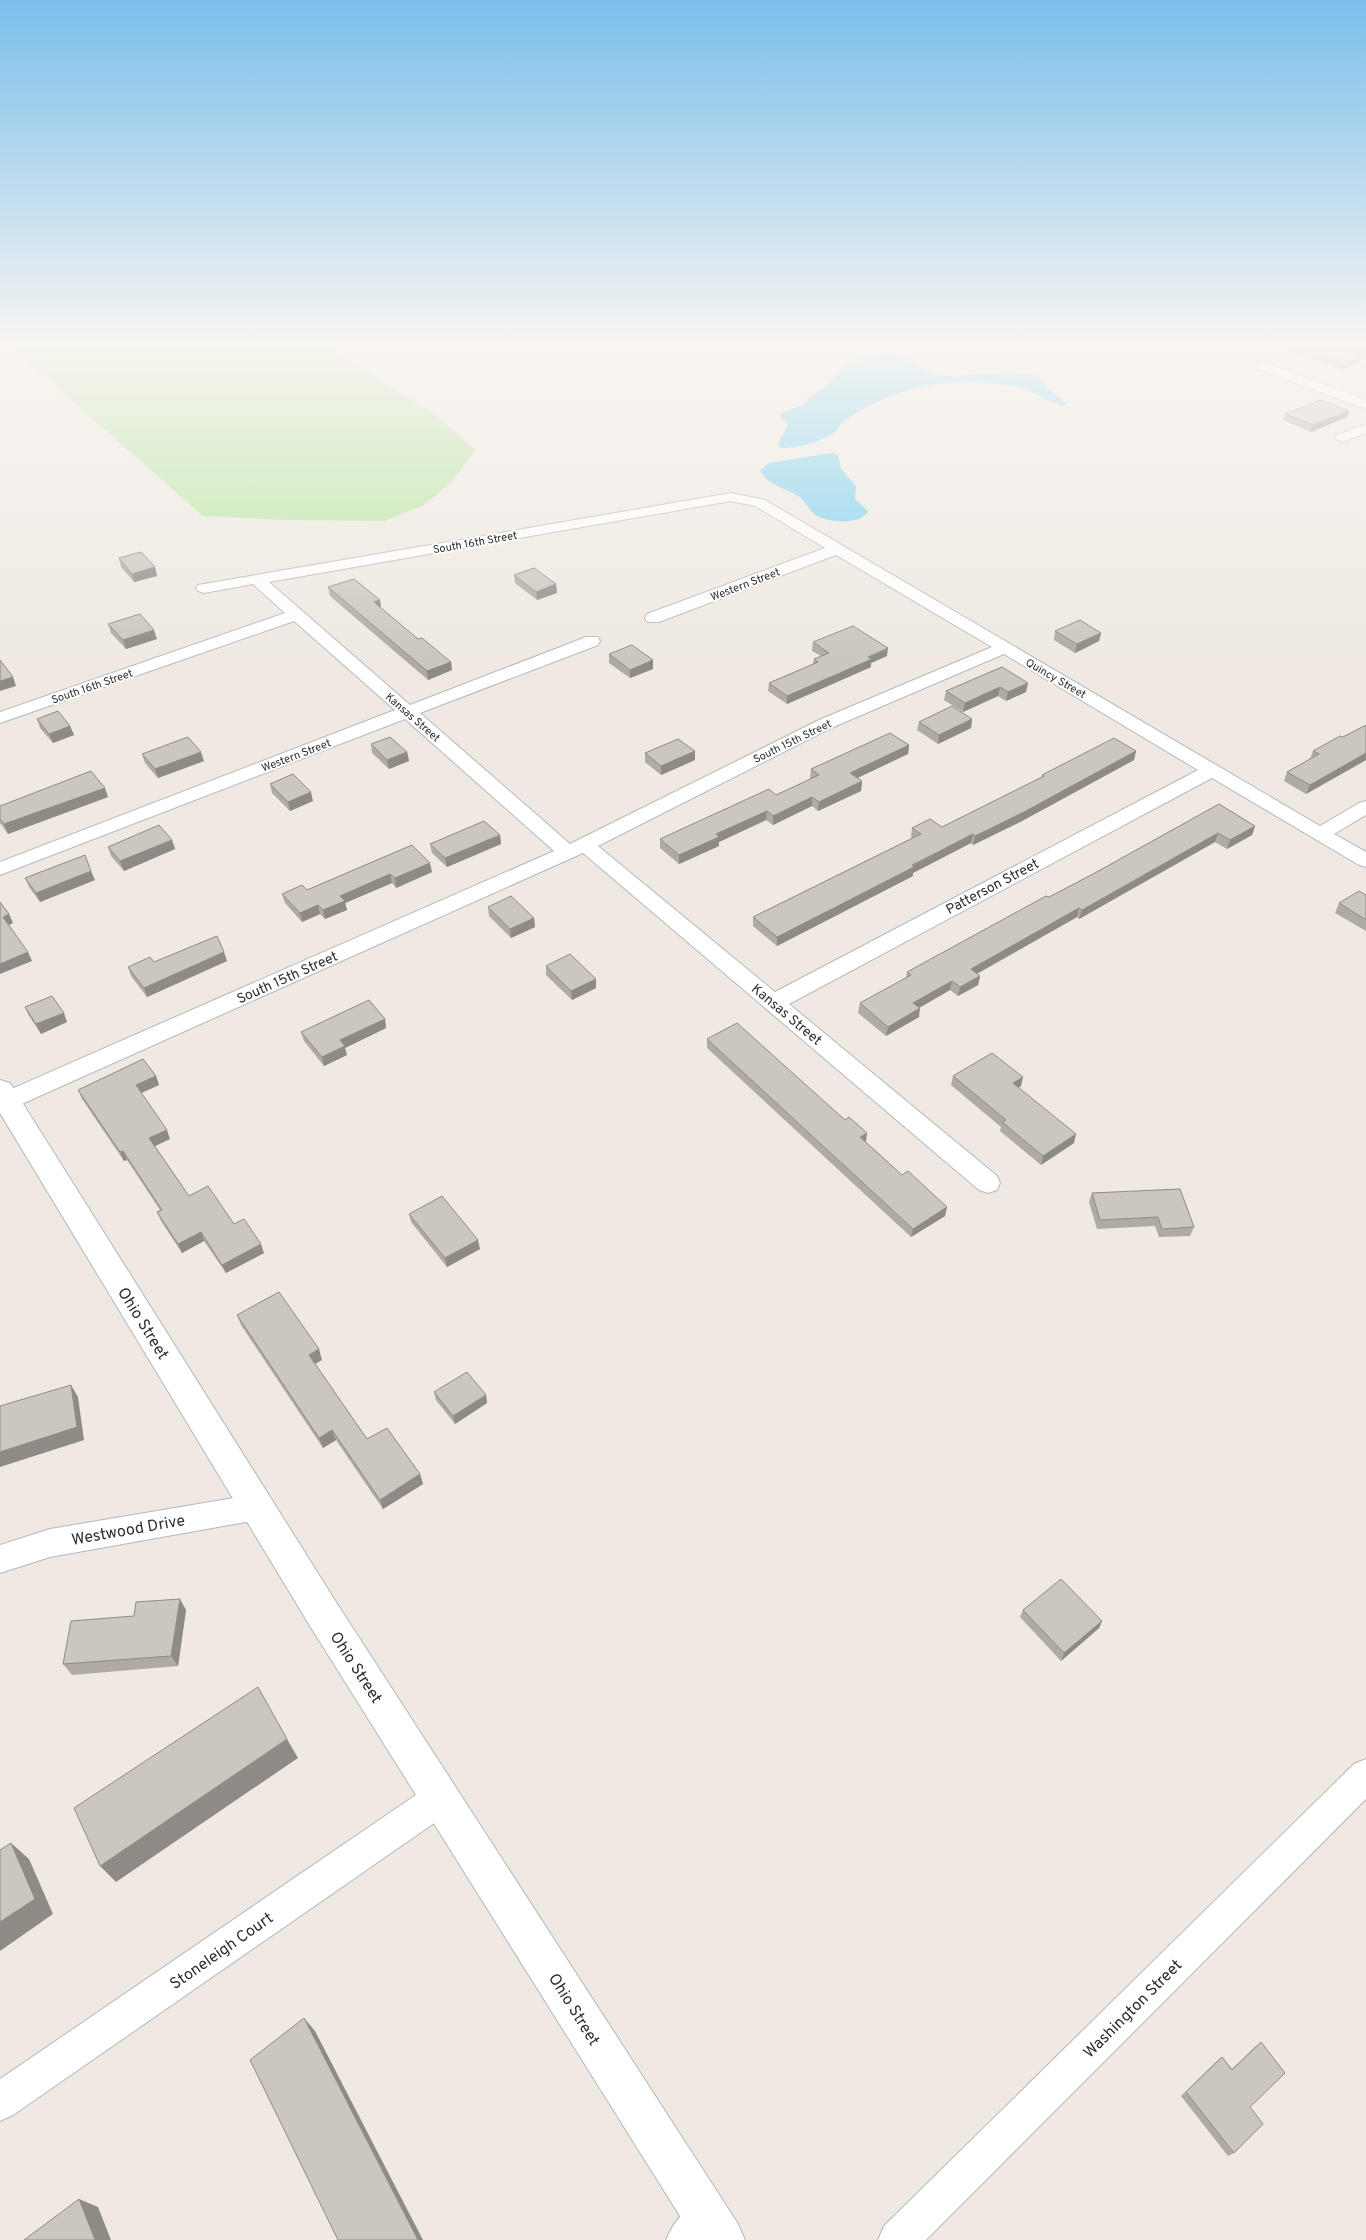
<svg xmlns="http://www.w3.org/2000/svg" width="1366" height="2240" font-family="Overpass,sans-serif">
	<rect width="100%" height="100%" fill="#efe9e1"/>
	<polygon fill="#b6e59e" points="11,347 329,347 438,417 475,450 452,482 422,506 384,521 287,520 203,516"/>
	<g fill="#75cff0">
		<path d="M888,351C908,355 921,372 941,376C973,377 1018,364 1045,380L1046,386L1066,403L1063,406C1049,403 1038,393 1024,389C969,375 911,382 861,410C855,414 847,418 842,423C839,426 838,429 835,432C820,442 799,448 781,448L778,445L788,424L781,418L780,414L807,403L806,400L829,383L844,366L872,355Z"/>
		<path d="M832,453L838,455L841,469L856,486L855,499L868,511C861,526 828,522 817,516C809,511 806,501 798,496C785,487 767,486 760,470L769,463Z"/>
	</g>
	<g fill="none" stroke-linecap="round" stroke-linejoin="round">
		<g stroke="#b4b7c1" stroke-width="3">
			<polygon id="service" points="1323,347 1333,347 1366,360 1366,364"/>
		</g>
		<g stroke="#b4b7c1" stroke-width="2">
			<g id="minor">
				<polygon points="1263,362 1366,400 1366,409 1258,369 1257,366"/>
				<polygon points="1366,424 1366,433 1342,442 1335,438 1337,435"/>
				<path d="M731,493L765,500L1320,826L1359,803L1366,801V815L1334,834L1366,852V867L1359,865L1212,778L789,1004L997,1176L1000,1183L997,1190L988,1193L979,1190L583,853L15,1107L7,1110L0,1107V1094L554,851L405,719L0,875V862L395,710L294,621L0,723V712L285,613L253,584L204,593L198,591L196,588L198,585ZM731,501L755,506L825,548L647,614L645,618L647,622H659L836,555L992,647L819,720L570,844L420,713L598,645L600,641L598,637H586L410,705L269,582ZM1004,654L1198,770L775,992L598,846L831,728Z"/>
				<polygon points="257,1494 267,1498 272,1507 267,1516 257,1520 50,1557 0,1573 0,1545 50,1529"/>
				<polygon points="1366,1759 1366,1799 926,2240 878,2240 884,2226 1354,1764"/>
				<polygon points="441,1781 453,1786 458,1798 453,1810 13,2115 0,2121 0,2079 429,1786"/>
				<path d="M708,2197L722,2203L728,2217L722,2231L713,2240H666C674,2220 688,2205 708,2197Z"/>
			</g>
		</g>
		<g stroke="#b4b7c1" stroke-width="2">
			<polygon id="tertiary" points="0,1080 10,1083 336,1602 738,2224 745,2240 695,2240 310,1626 0,1113"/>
		</g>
		<use href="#service" fill="#fff" fill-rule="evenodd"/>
		<use href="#minor" fill="#fff" fill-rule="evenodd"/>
		<use href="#tertiary" fill="#fff" fill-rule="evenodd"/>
	</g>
	<g fill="#afaba4">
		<polygon points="1286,347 1336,347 1356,355 1338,347 1366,347 1366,359 1361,357 1359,363 1341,370 1285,349"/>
		<polygon points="1285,414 1347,417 1311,432 1283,420"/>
		<polygon points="119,558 155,567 157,576 134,582 121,567"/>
		<polygon points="514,575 556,584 557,593 537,600 515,583"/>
		<polygon points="328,587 380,600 381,608 418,639 451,662 452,670 428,680 330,596"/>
		<polygon points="108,624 157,639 126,649 111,633"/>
		<polygon points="1055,631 1101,633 1099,641 1075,653 1054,640"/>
		<polygon points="813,642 887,656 871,663 871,667 787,704 768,691 769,683 813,664 814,659 821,656 812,651"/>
		<polygon points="609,654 653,669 630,678 609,663"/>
		<polygon points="1002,667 1026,692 1006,701 998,696 963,712 944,700 946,691"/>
		<polygon points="37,719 70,726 74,735 53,743 40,728"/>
		<polygon points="972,719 971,728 938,744 917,730 919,722"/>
		<polygon points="1366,725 1366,760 1306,794 1284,781 1287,772 1310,759 1313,751 1343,737"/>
		<polygon points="371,744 407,752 409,761 389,769 372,753"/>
		<polygon points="909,745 908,754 857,778 862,781 861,791 818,811 812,806 773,825 766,820 719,842 719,846 679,864 660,848 660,839 776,795 811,779 810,778 811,769"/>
		<polygon points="695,751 695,760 661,775 645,762 645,753"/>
		<polygon points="1136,751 1134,760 1022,821 973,845 971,843 913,873 913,876 777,946 753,926 753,917 912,838 911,837 912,828 942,827 1041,778 1042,775"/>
		<polygon points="142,754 204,761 158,778 145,763"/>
		<polygon points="270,784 313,801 290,811 272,793"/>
		<polygon points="108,797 8,834 0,823 0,806"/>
		<polygon points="1219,804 1255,826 1252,835 1227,849 1215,842 1079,919 1077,917 977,974 980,976 978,985 958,996 950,990 919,1008 919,1017 886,1036 858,1013 860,1003 906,978 907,972 1093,874"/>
		<polygon points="500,835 501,844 447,867 432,853 430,844"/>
		<polygon points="172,840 175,849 124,871 111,856 108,847"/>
		<polygon points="412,845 432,872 396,888 392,883 345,903 347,910 325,919 320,914 302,922 285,903 282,894 307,890"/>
		<polygon points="25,878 95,880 40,902 29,887"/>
		<polygon points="1366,895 1366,931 1335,913 1339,903"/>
		<polygon points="488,907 534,918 535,927 511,938 489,916"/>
		<polygon points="227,961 147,997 131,976 128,967 154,962"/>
		<polygon points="546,966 596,988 572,1000 546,975"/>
		<polygon points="25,1007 67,1022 41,1034 29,1016"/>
		<polygon points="385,1019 386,1028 345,1048 347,1055 324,1066 304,1041 301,1032"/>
		<polygon points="707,1039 866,1142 902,1175 947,1207 945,1216 911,1237 707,1048"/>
		<polygon points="156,1076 159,1085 141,1093 170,1139 155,1146 189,1196 234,1224 264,1253 226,1273 204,1241 182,1253 161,1221 157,1212 160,1210 127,1160 124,1161 82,1099 78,1090"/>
		<polygon points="953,1076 1021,1086 1018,1088 1074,1143 1041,1165 1000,1131 1001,1127 951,1085"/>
		<polygon points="1092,1193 1194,1227 1190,1236 1159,1237 1155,1226 1097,1229 1089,1202"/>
		<polygon points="409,1214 480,1249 447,1267 411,1222"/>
		<polygon points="237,1315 322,1360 315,1364 367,1439 420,1474 423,1484 383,1509 336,1440 323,1448 241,1325"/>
		<polygon points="434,1392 486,1395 487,1403 455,1424 436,1400"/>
		<polygon points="186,1610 178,1666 72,1675 63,1664 134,1616"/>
		<polygon points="1023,1610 1102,1621 1099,1628 1061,1661 1020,1617"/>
		<polygon points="1261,2042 1250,2107 1234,2153 1228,2156 1181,2096 1217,2061 1222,2057 1232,2069 1255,2047"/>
	</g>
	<g fill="#8e8b86">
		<polygon points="1361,357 1359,363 1341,370 1343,364"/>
		<polygon points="1349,411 1347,417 1311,432 1313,425"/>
		<polygon points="155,567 157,576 134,582 132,574"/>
		<polygon points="556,584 557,593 537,600 536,592"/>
		<polygon points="380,600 381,609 374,602"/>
		<polygon points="154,630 157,639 126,649 123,640"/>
		<polygon points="1101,633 1099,641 1075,653 1077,644"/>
		<polygon points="888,648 887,656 871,663 871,667 787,704 787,696"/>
		<polygon points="653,660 653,669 630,678 630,670"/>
		<polygon points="451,662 452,670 428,680 427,671"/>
		<polygon points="13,677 16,686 0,691 0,681"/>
		<polygon points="1028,683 1026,692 1006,701 1008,692"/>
		<polygon points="1000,687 998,696 963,712 965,703"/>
		<polygon points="972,719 971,728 938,744 939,735"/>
		<polygon points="70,726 74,735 53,743 49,734"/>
		<polygon points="909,745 908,754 849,782 850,773"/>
		<polygon points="695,751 695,760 661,775 661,766"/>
		<polygon points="1136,751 1134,760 1022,821 973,845 975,836"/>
		<polygon points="201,752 204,761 158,778 155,769"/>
		<polygon points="407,752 409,761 389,769 387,760"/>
		<polygon points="1366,753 1366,760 1306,794 1310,785"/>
		<polygon points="862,781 861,791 818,811 819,802"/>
		<polygon points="105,788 108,797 8,834 4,824"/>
		<polygon points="311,792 313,801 290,811 288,802"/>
		<polygon points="812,797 812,806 773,825 773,816"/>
		<polygon points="767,811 766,820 719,842 719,846 679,864 679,855 716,834"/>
		<polygon points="1255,826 1252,835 1227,849 1230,840"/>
		<polygon points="1218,833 1215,842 1079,919 1082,910"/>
		<polygon points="973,834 971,843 913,873 913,876 777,946 777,937"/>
		<polygon points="500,835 501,844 447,867 445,858"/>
		<polygon points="172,840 175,849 124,871 120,861"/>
		<polygon points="430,863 432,872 396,888 395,878"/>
		<polygon points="91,871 95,880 40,902 36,893"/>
		<polygon points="390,874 392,883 345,903 347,910 325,919 323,910 340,896"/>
		<polygon points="318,905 320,914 302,922 300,913"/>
		<polygon points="1079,908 1077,917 969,978 971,969"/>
		<polygon points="9,914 13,923 7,926 3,917"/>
		<polygon points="534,918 535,927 511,938 510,929"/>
		<polygon points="28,952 32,961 0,974 0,964"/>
		<polygon points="224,952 227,961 147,997 144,988"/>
		<polygon points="980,976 978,985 958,996 960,987"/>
		<polygon points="596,979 596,988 572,1000 571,991"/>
		<polygon points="952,981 950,990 912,1012 913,1003"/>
		<polygon points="920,1008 919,1017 886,1036 888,1027"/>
		<polygon points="64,1013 67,1022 41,1034 36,1024"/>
		<polygon points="385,1019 386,1028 345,1048 347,1055 324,1066 322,1057 340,1040"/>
		<polygon points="156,1076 159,1085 139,1094 136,1085"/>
		<polygon points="1023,1077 1021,1086 1011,1092 1013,1083"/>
		<polygon points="167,1130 170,1139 153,1147 149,1138"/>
		<polygon points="867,1133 866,1142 860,1137"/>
		<polygon points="1076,1134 1074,1143 1041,1165 1043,1156"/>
		<polygon points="123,1151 127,1160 124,1161 120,1152"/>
		<polygon points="947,1207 945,1216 911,1237 913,1229"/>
		<polygon points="201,1232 204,1241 182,1253 178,1244"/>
		<polygon points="478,1240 480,1249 447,1267 445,1258"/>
		<polygon points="261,1244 264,1253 226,1273 222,1265"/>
		<polygon points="319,1349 322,1360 313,1365 309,1355"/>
		<polygon points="71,1385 78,1397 84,1440 0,1467 0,1452"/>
		<polygon points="486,1395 487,1403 455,1424 453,1416"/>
		<polygon points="332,1430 336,1440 323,1448 319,1438"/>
		<polygon points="420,1474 423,1484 383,1509 380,1500"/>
		<polygon points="180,1599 186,1610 178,1666 171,1656"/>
		<polygon points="1102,1621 1099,1628 1061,1661 1064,1653"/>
		<polygon points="287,1739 298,1758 116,1882 100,1866"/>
		<polygon points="11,1843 29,1859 53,1914 0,1951 0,1922"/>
		<polygon points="304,2018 315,2031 423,2240 418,2240"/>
		<polygon points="79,2199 98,2207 111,2240 95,2240"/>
	</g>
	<g fill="#cbc7bf" stroke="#8e8b86">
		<polygon points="1299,347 1336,347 1361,357 1343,364"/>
		<polygon points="1355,347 1366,347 1366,352"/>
		<polygon points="1321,400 1349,411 1313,425 1285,414"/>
		<polygon points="141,552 155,567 132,574 119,558"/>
		<polygon points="534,568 556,584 536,592 514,575"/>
		<polygon points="354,579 380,600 374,602 418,639 422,638 451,662 427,671 328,587"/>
		<polygon points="140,614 154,630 123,640 108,624"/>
		<polygon points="1080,620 1101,633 1077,644 1055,631"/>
		<polygon points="853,626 888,648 868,657 872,659 787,696 769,683 818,662 814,659 829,653 813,642"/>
		<polygon points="632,645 653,660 630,670 609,654"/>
		<polygon points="0,660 13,677 0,681"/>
		<polygon points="1002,667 1028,683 1008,692 1000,687 965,703 946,691"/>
		<polygon points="952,706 972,719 939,735 919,722"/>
		<polygon points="58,711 70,726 49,734 37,719"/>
		<polygon points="1366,725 1366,753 1310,785 1287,772 1319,754 1313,751 1340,736 1343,737"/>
		<polygon points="890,733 909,745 850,773 862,781 819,802 812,797 773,816 767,811 716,834 719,837 679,855 660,839 769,789 776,795 819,775 811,769"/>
		<polygon points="188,737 201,752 155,769 142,754"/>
		<polygon points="390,737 407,752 387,760 371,744"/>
		<polygon points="1114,738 1136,751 1024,812 975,836 973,834 912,865 914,867 777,937 753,917 921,834 912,828 930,819 942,827 1044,776 1042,775"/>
		<polygon points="678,739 695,751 661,766 645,753"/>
		<polygon points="91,771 105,788 4,824 0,819 0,806"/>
		<polygon points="293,774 311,792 288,802 270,784"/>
		<polygon points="1219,804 1255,826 1230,840 1218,833 1082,910 1079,908 971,969 980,976 960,987 952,981 913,1003 920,1008 888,1027 860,1003 911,975 907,972 1046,896 1049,897 1093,874"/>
		<polygon points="484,821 500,835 445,858 430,844"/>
		<polygon points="159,825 172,840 120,861 108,847"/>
		<polygon points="412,845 430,863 395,878 390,874 340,896 345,901 323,910 318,905 300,913 282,894 302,885 307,890"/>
		<polygon points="85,855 91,871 36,893 25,878"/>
		<polygon points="1359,891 1366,895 1366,920 1339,903"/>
		<polygon points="511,896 534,918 510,929 488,907"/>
		<polygon points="0,902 9,914 3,917 28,952 0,964"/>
		<polygon points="217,936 224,952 144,988 128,967 150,957 154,962"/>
		<polygon points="570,954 596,979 571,991 546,966"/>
		<polygon points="52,996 64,1013 36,1024 25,1007"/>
		<polygon points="369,1000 385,1019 340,1040 345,1046 322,1057 301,1032"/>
		<polygon points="737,1023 845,1120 849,1117 867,1133 860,1137 902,1175 908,1171 947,1207 913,1229 707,1039"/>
		<polygon points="992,1053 1023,1077 1013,1083 1076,1134 1043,1156 1002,1122 1006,1120 953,1076"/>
		<polygon points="143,1059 156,1076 136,1085 167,1130 149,1138 189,1196 208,1186 234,1224 244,1219 261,1244 222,1265 201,1232 178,1244 157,1212 162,1210 123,1151 120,1152 78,1090"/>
		<polygon points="1180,1189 1194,1227 1162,1229 1158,1217 1100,1220 1092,1193"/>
		<polygon points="442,1196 478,1240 445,1258 409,1214"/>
		<polygon points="279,1292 319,1349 309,1355 367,1439 387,1428 420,1474 380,1500 332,1430 319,1438 237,1315"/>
		<polygon points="467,1372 486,1395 453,1416 434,1392"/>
		<polygon points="71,1385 77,1427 0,1452 0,1406"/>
		<polygon points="1061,1579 1102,1621 1064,1653 1023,1610"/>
		<polygon points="180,1599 171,1656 63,1664 71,1621 134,1616 136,1602"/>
		<polygon points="258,1687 287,1739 100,1866 74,1808"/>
		<polygon points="11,1843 35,1899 0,1922 0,1850"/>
		<polygon points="304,2018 418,2240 338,2240 250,2060"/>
		<polygon points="1261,2042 1285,2073 1250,2107 1263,2124 1234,2153 1186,2092 1222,2057 1232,2070"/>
		<polygon points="79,2199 95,2240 24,2240"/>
	</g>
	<linearGradient id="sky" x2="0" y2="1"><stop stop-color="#7abfeb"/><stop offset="0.52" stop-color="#f8f5f2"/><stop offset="1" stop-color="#f8f5f2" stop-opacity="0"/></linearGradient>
	<rect width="1366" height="661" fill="url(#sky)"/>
	<g text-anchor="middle" stroke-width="4" stroke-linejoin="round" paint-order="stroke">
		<g font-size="11" fill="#2e2e2e" stroke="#fff">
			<text transform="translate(475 542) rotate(-10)" y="4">South 16th Street</text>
			<text transform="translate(745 584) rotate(-21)" y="4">Western Street</text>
			<text transform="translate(1056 678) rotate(30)" y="4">Quincy Street</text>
			<text transform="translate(92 686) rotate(-19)" y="4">South 16th Street</text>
			<text transform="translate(413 717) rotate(41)" y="4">Kansas Street</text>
			<text transform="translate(792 741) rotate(-26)" y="4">South 15th Street</text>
			<text transform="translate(296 755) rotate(-21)" y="4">Western Street</text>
		</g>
		<g font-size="14" fill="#2e2e2e" stroke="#fff">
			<text transform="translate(992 886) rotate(-28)" y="5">Patterson Street</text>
			<text transform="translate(287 977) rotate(-24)" y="5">South 15th Street</text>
			<text transform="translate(787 1014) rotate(40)" y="5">Kansas Street</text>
		</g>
		<g font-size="16" fill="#2e2e2e" stroke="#fff">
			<text transform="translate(144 1323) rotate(58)" y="6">Ohio Street</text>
			<text transform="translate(128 1529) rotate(-10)" y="6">Westwood Drive</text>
			<text transform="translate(357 1667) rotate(57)" y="6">Ohio Street</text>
			<text transform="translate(221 1950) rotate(-35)" y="6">Stoneleigh Court</text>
			<text transform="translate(1132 2008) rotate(-45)" y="6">Washington Street</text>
			<text transform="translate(575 2009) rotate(58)" y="6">Ohio Street</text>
		</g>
	</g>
</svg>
